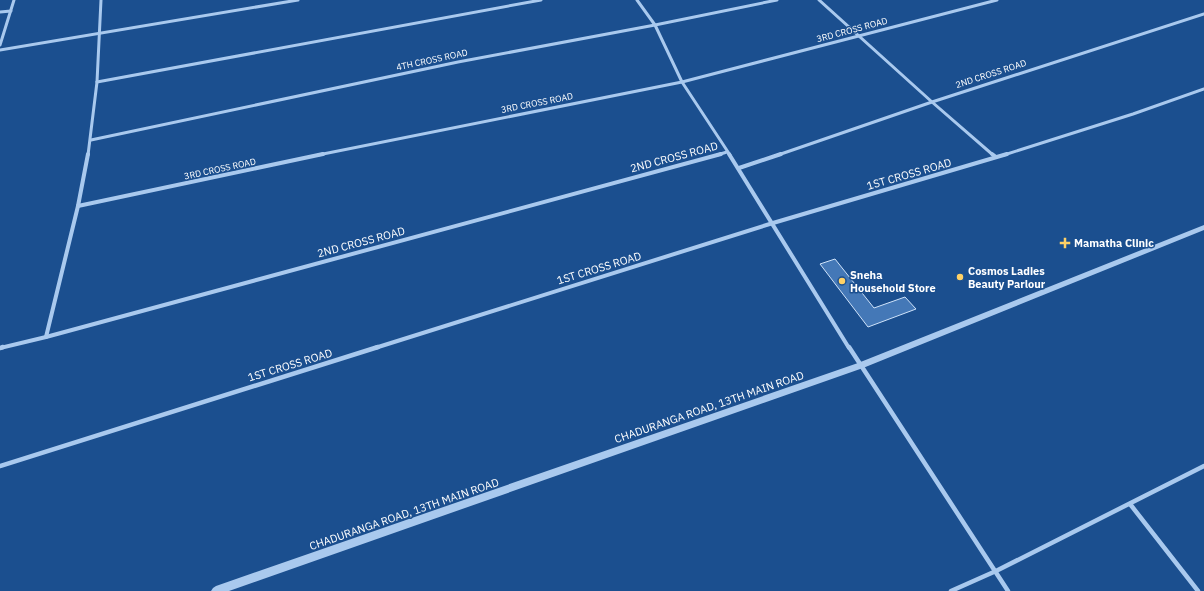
<svg xmlns="http://www.w3.org/2000/svg" width="1204" height="591" font-family="'IBM Plex Sans',sans-serif">
	<rect width="100%" height="100%" fill="#1b4f8f"/>
	<polygon fill="#4478b7" stroke="#cfe3fa" points="835,259 874,308 905,297 916,309 868,327 820,264"/>
	<g fill="none" stroke-linecap="round" stroke-linejoin="round">
		<g stroke="#a9c9ee" stroke-width="3">
			<polyline points="637,0 655,25 682,82 730,155"/>
			<polyline points="819,0 932,102 993,155"/>
			<polyline points="0,12 11,11"/>
			<polyline points="0,45 14,0"/>
			<polyline points="0,50 298,0"/>
			<polyline points="97,82 541,0"/>
			<polyline points="91,140 458,62 655,25 777,0"/>
			<polyline points="88,155 97,82 101,0"/>
			<polyline points="318,155 682,82 997,0"/>
			<polyline points="717,155 727,152"/>
			<polyline points="778,155 932,102 1204,14"/>
			<polyline points="1004,155 1133,114 1204,89"/>
		</g>
		<g stroke="#a9c9ee" stroke-width="4">
			<polyline points="729,154 849,348"/>
			<polyline points="992,154 996,157"/>
			<polyline points="739,168 781,154"/>
			<polyline points="78,206 323,154"/>
			<polyline points="46,337 78,206 88,154"/>
			<polyline points="0,348 46,337 721,154"/>
			<polyline points="375,348 773,223 1007,154"/>
		</g>
		<g stroke="#a9c9ee" stroke-width="4.5">
			<polyline points="849,347 1008,591"/>
			<polyline points="0,348 3,347"/>
			<polyline points="0,466 378,347"/>
			<polyline points="1130,504 1198,591"/>
			<polyline points="951,591 996,571 1204,466"/>
		</g>
		<polygon fill="#a9c9ee" fill-rule="evenodd" points="1204,225 1204,230 863,368 229,591 211,591 213,588 216,586 858,363"/>
	</g>
	<g fill="#ffd166" stroke="#1b4f8f" stroke-width="1.5">
		<path d="M1063 237h4v4h4v4h-4v4h-4v-4h-4v-4h4z"/>
		<circle cx="960" cy="277" r="4"/>
		<circle cx="842" cy="281" r="4"/>
	</g>
	<g text-anchor="middle" stroke-width="3" stroke-linejoin="round" paint-order="stroke">
		<g font-size="9" fill="#fff" stroke="#1b4f8f">
			<text transform="translate(852 30) rotate(-15)" y="3">3RD CROSS ROAD</text>
			<text transform="translate(432 60) rotate(-12)" y="3">4TH CROSS ROAD</text>
			<text transform="translate(991 74) rotate(-18)" y="3">2ND CROSS ROAD</text>
			<text transform="translate(537 103) rotate(-11)" y="3">3RD CROSS ROAD</text>
			<text transform="translate(220 169) rotate(-12)" y="3">3RD CROSS ROAD</text>
		</g>
		<g font-size="11" fill="#fff" stroke="#1b4f8f">
			<text transform="translate(674 157) rotate(-15)" y="4">2ND CROSS ROAD</text>
			<text transform="translate(909 174) rotate(-16)" y="4">1ST CROSS ROAD</text>
			<text transform="translate(361 242) rotate(-15)" y="4">2ND CROSS ROAD</text>
			<text transform="translate(599 268) rotate(-17)" y="4">1ST CROSS ROAD</text>
			<text transform="translate(290 365) rotate(-17)" y="4">1ST CROSS ROAD</text>
			<text transform="translate(709 407) rotate(-19)" y="4">CHADURANGA ROAD, 13TH MAIN ROAD</text>
			<text transform="translate(404 514) rotate(-19)" y="4">CHADURANGA ROAD, 13TH MAIN ROAD</text>
		</g>
		<g font-size="11" font-weight="bold" fill="#fff" stroke="#1b4f8f" text-anchor="start">
			<text x="1074" y="247">Mamatha Clinic</text>
			<text x="968" y="275">Cosmos Ladies<tspan x="968" dy="13">Beauty Parlour</tspan></text>
			<text x="850" y="279">Sneha<tspan x="850" dy="13">Household Store</tspan></text>
		</g>
	</g>
</svg>
